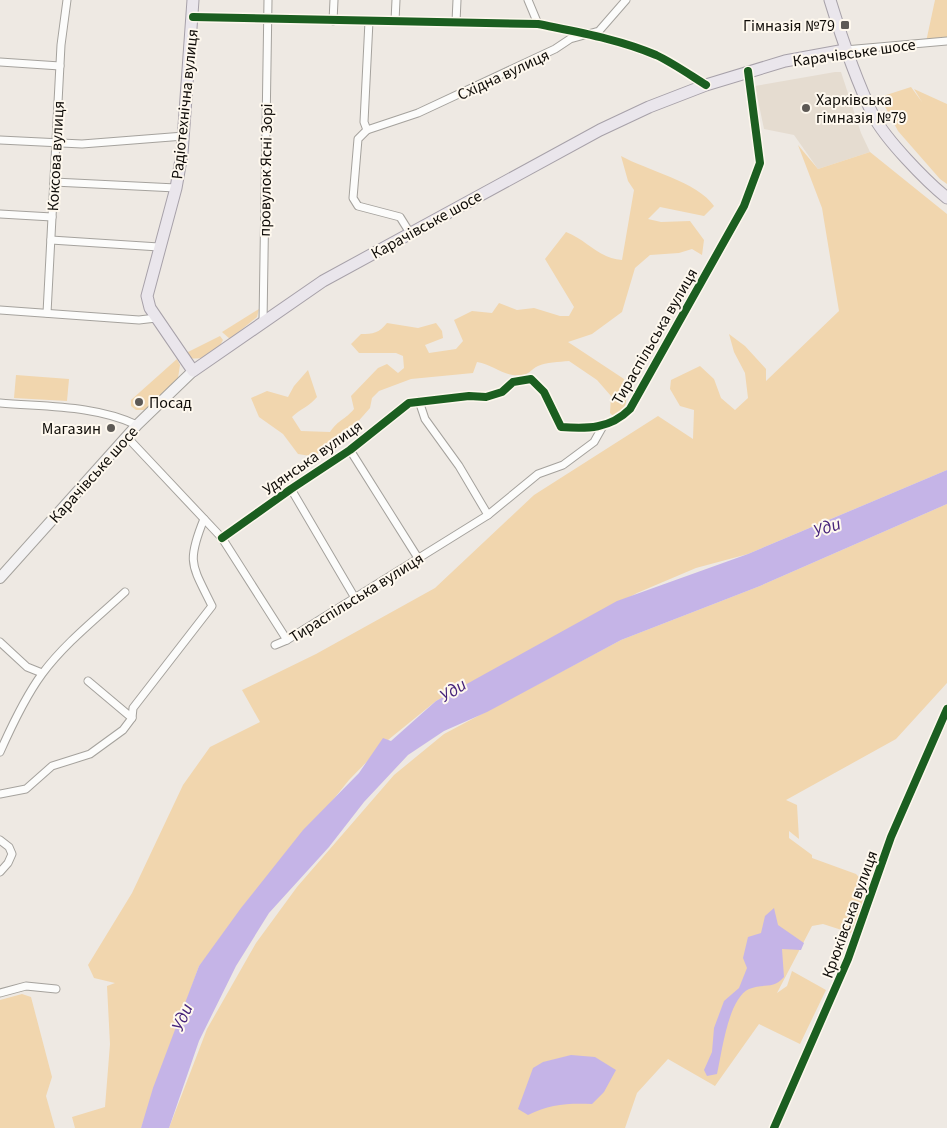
<svg xmlns="http://www.w3.org/2000/svg" width="947" height="1128" font-family="'Source Sans 3',sans-serif">
	<rect width="100%" height="100%" fill="#eee9e3"/>
	<polygon fill="#e5dcd0" points="835,72 841,72 861,133 870,152 818,169 794,135 764,129 755,86"/>
	<g fill="#f1d6ae">
		<polygon points="935,0 947,0 947,44 926,42"/>
		<polygon points="911,87 922,102 914,89 947,104 947,184 940,179 898,131 880,97"/>
		<polygon points="798,145 818,169 870,152 947,214 947,470 748,554 696,568 637,593 436,701 388,740 349,780 199,966 141,1128 75,1128 72,1117 105,1107 110,1044 107,986 115,983 94,978 88,965 132,893 183,785 210,747 260,722 242,690 316,654 435,588 534,495 658,416 693,439 694,410 680,406 670,389 671,380 700,366 714,379 721,398 735,410 748,398 745,373 734,352 729,334 745,346 766,369 766,381 839,311 822,208"/>
		<path d="M621,156C646,170 698,182 714,206L704,216L660,207L648,219L661,222L690,221L704,240L702,255L692,249L679,253L650,255L635,268L622,312L592,334L568,342L624,379C626,395 631,409 614,417L610,413L611,396L597,380L569,361C559,362 546,362 538,366C531,369 529,375 521,375C504,377 494,365 477,362L473,373L411,379L379,391L372,398L370,408L355,425L343,430L338,438L324,444L316,457L298,454L283,434L259,417L251,398L267,391L288,397L294,386L308,370L317,397C310,406 300,409 292,417L301,431L330,432C339,419 345,420 354,409L351,396L378,368L387,364L398,373L404,368L403,356L396,353H359L351,344L361,334C373,334 379,333 387,323L418,328L436,323L442,331L443,338L425,345L429,353L456,349L463,341L454,320L472,311L492,313L499,303L517,310L534,308L560,316H569L574,307L545,259L566,232C587,240 598,258 622,260L634,190L628,181Z"/>
		<polygon points="259,309 257,317 230,339 222,332"/>
		<path d="M220,336L223,340C218,351 203,361 191,358L186,353Z"/>
		<polygon points="177,359 180,365 178,378 145,410 136,410 131,406 131,400"/>
		<polygon points="16,375 69,379 67,401 14,398"/>
		<polygon points="947,504 947,683 896,739 786,800 797,805 799,839 789,831 789,838 812,855 812,858 856,874 869,888 851,933 823,924 812,926 777,993 787,986 792,971 826,990 800,1044 759,1024 715,1086 668,1059 637,1093 625,1128 169,1128 207,1029 256,943 297,887 394,775 444,734 621,640 760,586"/>
		<polygon points="22,994 31,997 52,1077 46,1096 55,1128 0,1128 0,1000"/>
	</g>
	<g fill="#c5b4e7">
		<polygon points="947,470 947,504 760,586 621,640 487,712 444,731 408,755 364,802 329,847 269,913 236,966 199,1041 169,1128 141,1128 153,1088 199,966 241,908 303,830 359,773 383,738 391,741 436,701 617,601 748,554"/>
		<path d="M774,908L778,925L804,943L801,950L782,949L784,977C773,990 763,983 749,989C728,999 722,1052 717,1074L707,1076L704,1070L712,1052L714,1028L724,1001L739,988L747,968L743,958L748,937L761,933L765,916Z"/>
		<path d="M571,1055L595,1057L616,1070L604,1092L592,1104C568,1103 550,1104 528,1115L518,1109L533,1068L543,1062Z"/>
	</g>
	<g fill="none" stroke-linecap="round" stroke-linejoin="round">
		<g stroke="#a5a29d" stroke-width="9">
			<g id="street">
				<polyline points="528,0 538,24"/>
				<path d="M193,17L538,24C577,32 619,39 656,55C673,63 690,75 706,85"/>
				<polyline points="333,21 334,0"/>
				<polyline points="369,21 364,122 367,130 358,139 353,198 358,206 400,217 410,233"/>
				<polyline points="395,21 396,0"/>
				<polyline points="456,22 457,0"/>
				<polyline points="845,50 947,41"/>
				<polyline points="0,62 60,66"/>
				<polyline points="367,130 418,113 555,49 570,39 599,31 626,0"/>
				<polyline points="0,140 82,144 184,136"/>
				<polyline points="54,182 176,188"/>
				<polyline points="0,214 52,217"/>
				<polyline points="51,240 159,247"/>
				<polyline points="0,310 139,320 156,318"/>
				<polyline points="47,313 61,45 67,0"/>
				<polyline points="263,322 268,0"/>
				<polyline points="419,401 425,419 459,466 488,515"/>
				<path d="M0,403C45,407 95,405 137,425"/>
				<polyline points="126,436 222,538 287,640"/>
				<polyline points="350,450 418,558"/>
				<polyline points="291,489 355,598"/>
				<path d="M222,538L291,489L350,450L409,403L469,396L486,397L502,392L513,382L531,379L544,392L561,427C587,429 610,429 630,409L744,206L760,163L748,71"/>
				<polyline points="0,642 27,667 42,673"/>
				<polyline points="275,645 287,640 488,515 538,474 563,465 594,442 603,426"/>
				<polyline points="88,681 132,718"/>
				<path d="M0,752C12,725 25,697 42,674C65,643 97,618 125,592"/>
				<path d="M0,794L26,789L52,766L90,754L123,730L132,718L133,708L212,606C192,565 186,563 204,519"/>
				<polyline points="0,840 9,847 12,854 8,863 0,872"/>
				<polyline points="0,993 26,986 56,989"/>
				<polyline points="774,1128 848,959 891,837 947,709"/>
			</g>
		</g>
		<g stroke="#a5a29d" stroke-width="12">
			<polyline id="secondary" points="0,578 137,425 193,371"/>
		</g>
		<g stroke="#a7a1a9" stroke-width="13">
			<g id="primary">
				<polyline points="193,0 182,154 176,188 147,296 150,308 193,371 323,281 600,130 649,107 706,85 785,61 845,50"/>
				<path d="M830,0C842,39 855,78 873,115C885,139 926,181 947,198"/>
			</g>
		</g>
		<use href="#street" stroke="#fcfcfb" stroke-width="7"/>
		<use href="#secondary" stroke="#f3f2f3" stroke-width="10"/>
		<use href="#primary" stroke="#eae6ec" stroke-width="11"/>
		<g stroke="#fef8ee" stroke-width="11">
			<g id="cycleway">
				<path d="M193,17L538,24C577,32 619,39 656,55C673,63 690,75 706,85"/>
				<path d="M222,538L291,489L350,450L409,403L469,396L486,397L502,392L513,382L531,379L544,392L561,427C587,429 610,429 630,409L744,206L760,163L748,71"/>
				<polyline points="774,1128 848,959 891,837 947,709"/>
			</g>
		</g>
		<use href="#cycleway" stroke="#1b5e20" stroke-width="8"/>
	</g>
	<g fill="#5d5955" stroke="#fef8ee" stroke-width="2">
		<rect x="840" y="20" width="10" height="10" rx="2.5"/>
		<circle cx="806" cy="108" r="5"/>
		<circle cx="139" cy="402" r="5"/>
		<circle cx="111" cy="428" r="5"/>
	</g>
	<g text-anchor="middle" stroke-width="4" stroke-linejoin="round" paint-order="stroke">
		<g font-size="16" fill="#0f0c08" stroke="#fef8ee" text-anchor="end">
			<text x="835" y="31">Гімназія №79</text>
			<text x="816" y="105" text-anchor="start">Харківська<tspan x="816" dy="18">гімназія №79</tspan></text>
			<text x="149" y="408" text-anchor="start">Посад</text>
			<text x="101" y="434">Магазин</text>
		</g>
		<g font-size="16" fill="#0f0c08" stroke="#fef8ee">
			<text transform="translate(854 52) rotate(-8)" y="6">Карачівське шосе</text>
			<text transform="translate(503 74) rotate(-25)" y="6">Східна вулиця</text>
			<text transform="translate(184 104) rotate(-84)" y="6">Радіотехнічна вулиця</text>
			<text transform="translate(55 156) rotate(-87)" y="6">Коксова вулиця</text>
			<text transform="translate(265 170) rotate(-89)" y="6">провулок Ясні Зорі</text>
			<text transform="translate(426 224) rotate(-29)" y="6">Карачівське шосе</text>
			<text transform="translate(654 336) rotate(-60)" y="6">Тираспільська вулиця</text>
			<text transform="translate(312 457) rotate(-35)" y="6">Удянська вулиця</text>
			<text transform="translate(93 474) rotate(-48)" y="6">Карачівське шосе</text>
			<text transform="translate(356 597) rotate(-32)" y="6">Тираспільська вулиця</text>
			<text transform="translate(849 914) rotate(-70)" y="6">Крюківська вулиця</text>
		</g>
		<g font-size="18" font-style="italic" fill="#46237a" stroke="#fef8ee">
			<text transform="translate(827 527) rotate(-18)" y="6">Уди</text>
			<text transform="translate(453 690) rotate(-32)" y="6">Уди</text>
			<text transform="translate(182 1017) rotate(-66)" y="6">Уди</text>
		</g>
	</g>
</svg>
